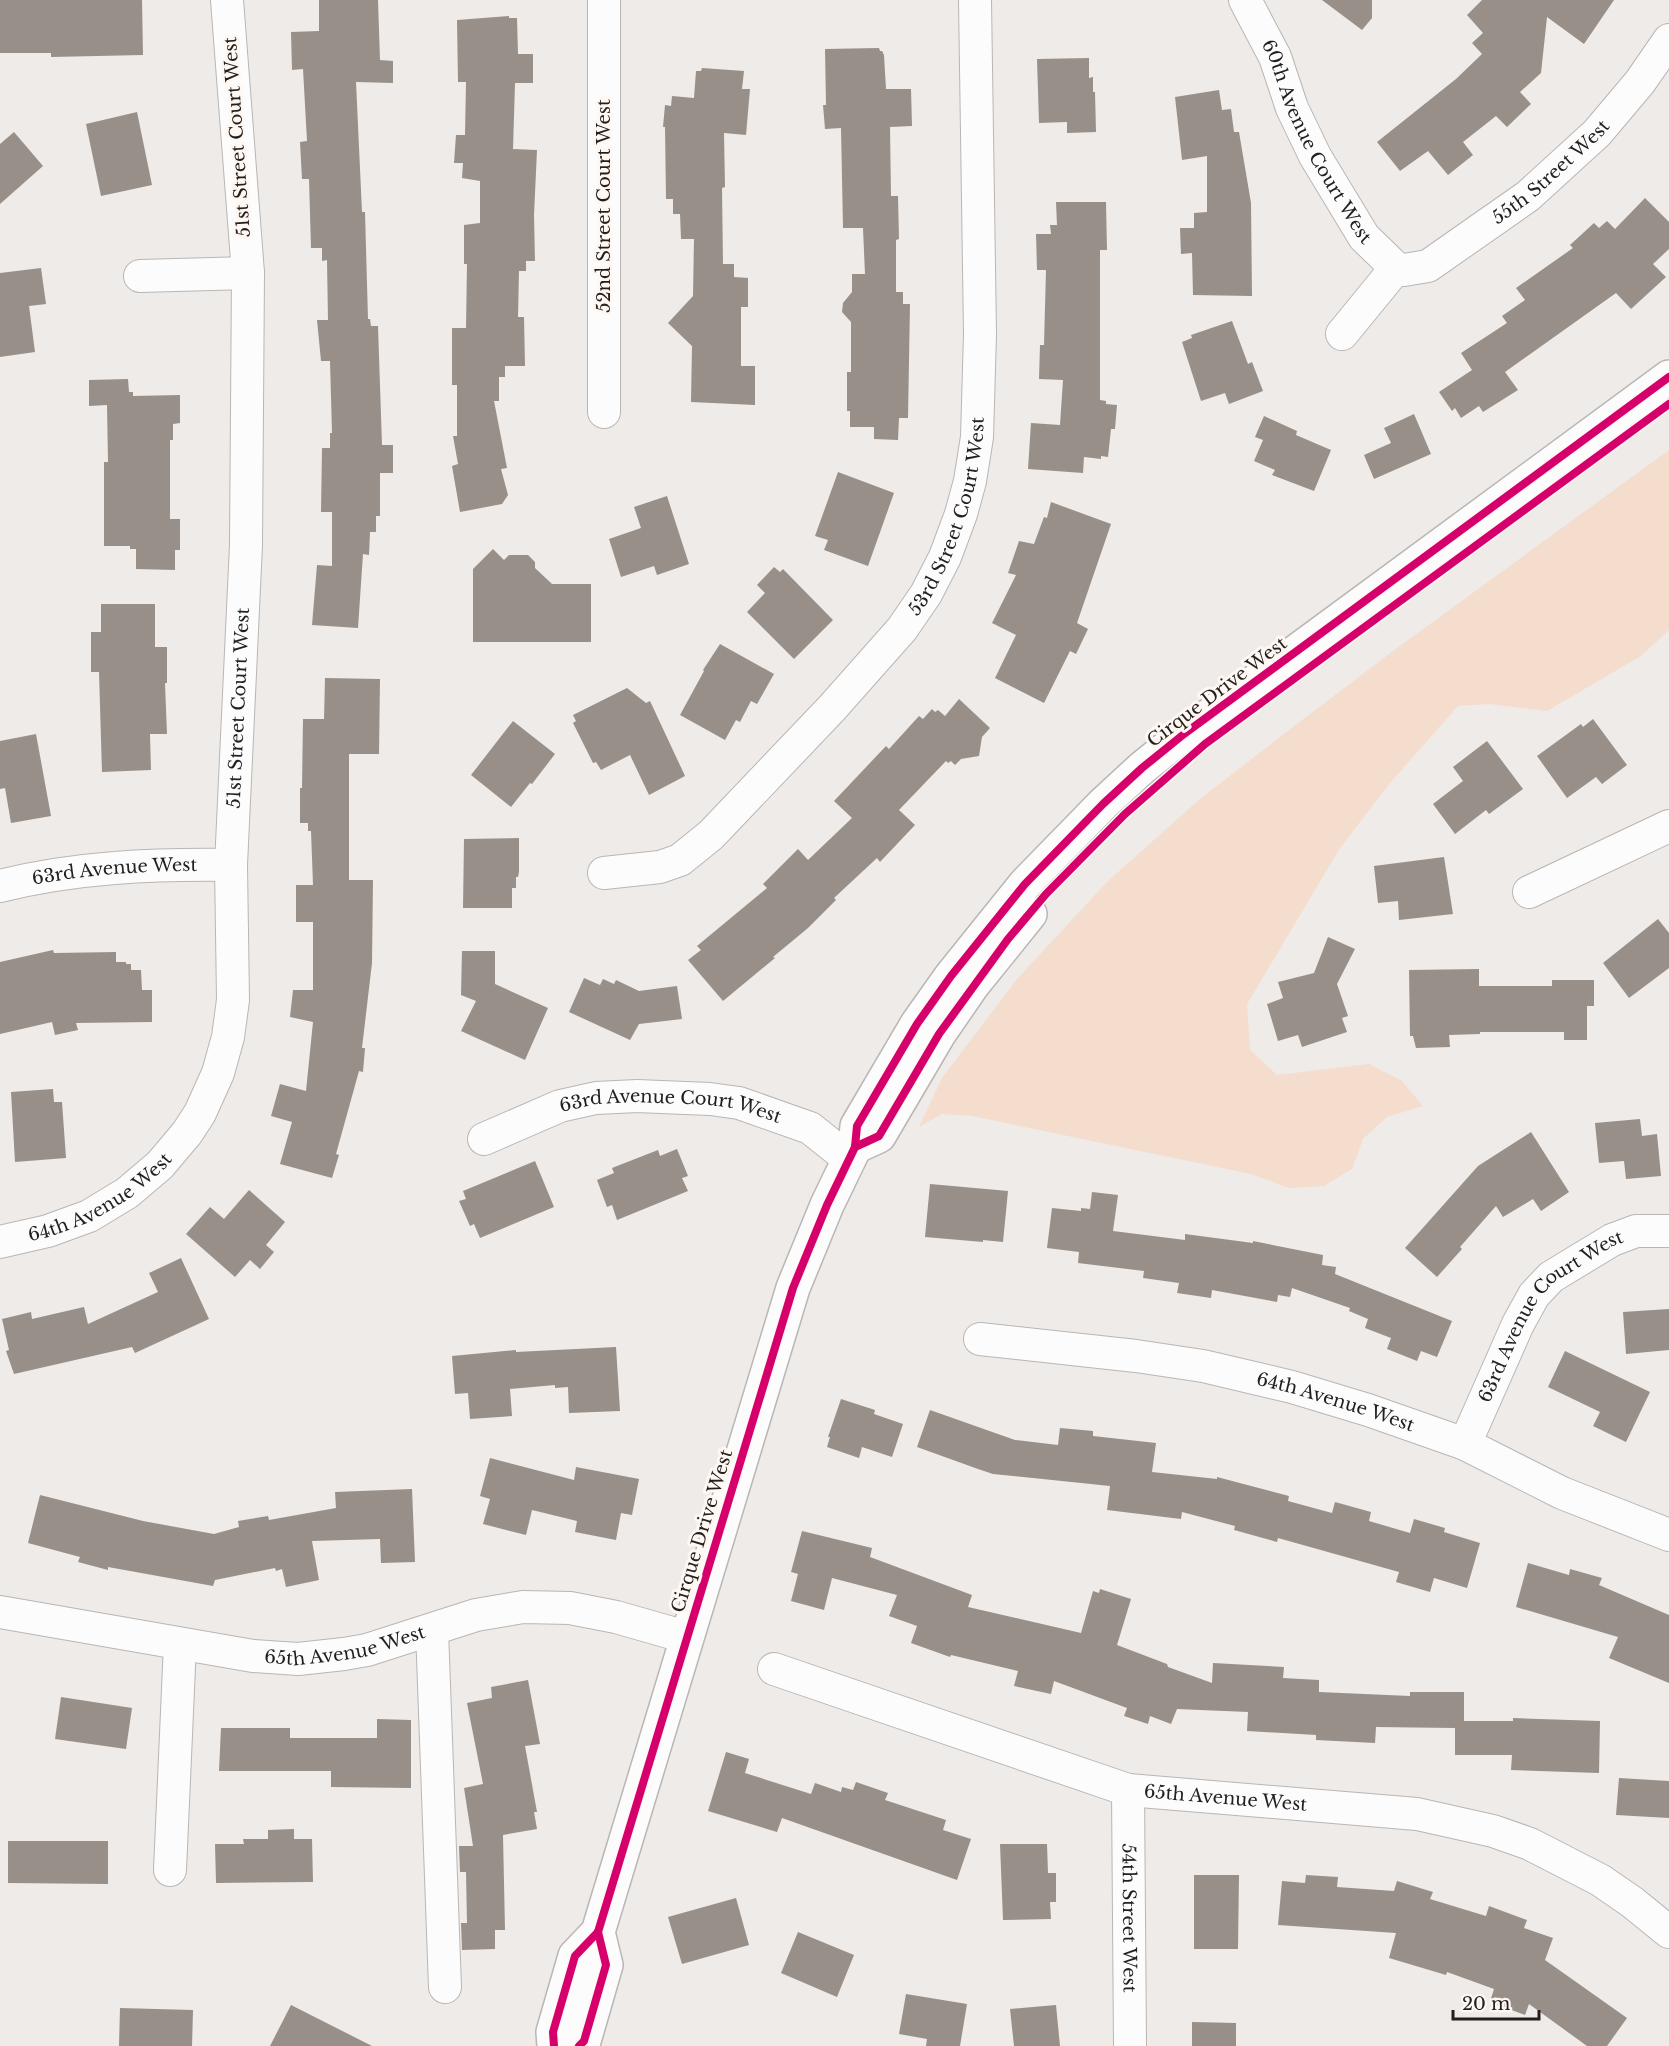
<svg xmlns="http://www.w3.org/2000/svg" width="1669" height="2046" font-family="'Libre Baskerville',serif">
	<rect width="100%" height="100%" fill="#eeebe8"/>
	<polygon fill="#f5ddce" points="1669,450 1669,630 1641,656 1547,711 1489,704 1458,706 1390,783 1340,848 1247,1004 1250,1050 1277,1075 1369,1064 1402,1081 1423,1106 1387,1117 1363,1139 1352,1169 1324,1186 1289,1188 1251,1174 972,1116 942,1114 919,1127 942,1078 1017,979 1108,881 1200,799 1293,727 1393,651"/>
	<g fill="#988f88">
		<polygon points="0,0 142,0 143,55 51,57 51,53 0,53"/>
		<polygon points="319,0 378,0 380,60 393,61 393,83 356,82 362,212 365,212 368,319 370,319 371,326 378,326 382,445 393,445 393,473 380,473 380,516 376,516 376,532 370,532 369,555 363,554 358,628 312,625 317,565 332,566 332,512 321,512 322,448 330,448 330,433 332,433 330,361 321,361 317,320 328,320 327,260 322,261 322,248 311,248 309,179 302,179 300,142 307,141 303,69 292,70 291,32 319,31"/>
		<polygon points="1322,0 1372,0 1372,18 1362,30"/>
		<polygon points="1482,0 1614,0 1584,44 1547,17 1541,73 1520,92 1531,104 1507,127 1496,116 1463,142 1473,155 1448,175 1428,151 1400,171 1377,142 1456,79 1482,54 1472,43 1483,33 1467,15"/>
		<polygon points="509,16 509,18 517,18 518,54 533,54 533,83 515,83 513,149 537,150 534,215 535,261 526,261 526,271 519,271 518,317 524,317 525,366 505,366 505,377 499,377 499,401 494,401 507,468 501,469 508,495 502,504 460,512 452,466 458,464 453,436 457,436 457,385 452,385 452,328 466,328 467,264 464,264 464,225 480,223 480,181 462,178 463,163 454,163 456,135 465,135 466,82 458,82 457,20"/>
		<polygon points="879,48 880,51 882,51 884,55 886,89 911,89 912,126 890,127 891,196 898,196 899,239 896,240 896,292 903,292 903,304 910,304 908,418 899,418 898,440 874,439 874,427 850,427 850,411 847,411 847,372 851,372 851,322 842,312 843,303 852,292 852,274 865,274 863,228 843,228 841,128 825,129 823,105 826,105 825,49"/>
		<polygon points="1089,58 1089,78 1093,77 1093,92 1095,92 1096,132 1067,133 1067,122 1039,123 1037,59"/>
		<polygon points="702,68 744,71 742,89 750,89 746,135 724,133 725,187 722,188 723,264 734,264 734,277 748,278 748,307 741,307 741,366 755,366 755,405 691,402 692,346 668,323 693,296 694,239 681,239 680,214 673,214 673,199 666,199 665,127 663,127 665,105 671,106 672,96 694,98 696,71 701,71"/>
		<polygon points="1219,90 1222,110 1231,109 1234,132 1239,132 1251,203 1252,296 1193,295 1192,253 1181,254 1180,228 1194,228 1194,213 1207,212 1207,156 1182,160 1175,97"/>
		<polygon points="137,112 152,185 101,196 86,124"/>
		<polygon points="14,132 43,166 0,204 0,144"/>
		<polygon points="1645,198 1669,222 1669,249 1653,264 1666,277 1631,309 1616,293 1505,372 1518,390 1483,412 1479,406 1461,418 1455,408 1452,411 1439,392 1472,370 1461,353 1507,323 1502,316 1525,300 1516,288 1573,248 1570,245 1594,223 1599,228 1607,221 1615,229"/>
		<polygon points="1056,202 1106,202 1107,250 1100,250 1100,400 1106,401 1106,404 1117,405 1115,429 1111,429 1108,457 1101,456 1101,459 1084,457 1083,473 1028,469 1031,423 1060,425 1063,380 1039,379 1040,345 1044,345 1046,270 1037,270 1036,234 1051,234 1050,225 1057,225"/>
		<polygon points="41,268 46,304 29,306 35,352 0,357 0,273"/>
		<polygon points="1232,321 1248,364 1252,362 1263,391 1229,404 1225,393 1201,401 1182,342 1192,338 1191,335"/>
		<polygon points="128,379 129,392 133,392 133,396 180,395 180,423 173,424 173,440 170,440 170,519 180,519 180,550 175,550 175,570 136,569 136,549 130,549 130,546 104,546 104,462 108,462 107,405 89,406 89,380"/>
		<polygon points="1414,414 1431,454 1374,479 1364,455 1391,443 1384,428"/>
		<polygon points="1264,416 1297,431 1296,435 1331,450 1314,491 1272,475 1275,470 1254,461 1263,440 1255,437"/>
		<polygon points="838,472 894,493 868,566 824,550 828,540 815,536"/>
		<polygon points="667,496 689,564 657,575 654,566 621,577 609,539 641,528 634,507"/>
		<polygon points="1051,502 1111,524 1077,623 1088,629 1076,654 1070,651 1044,703 995,678 1016,635 992,623 1016,575 1008,573 1019,541 1034,544 1044,517 1047,518"/>
		<polygon points="493,549 504,560 509,555 528,555 535,562 535,568 552,584 591,584 591,642 473,642 473,569"/>
		<polygon points="774,567 780,572 783,569 833,620 794,659 747,612 765,593 757,585"/>
		<polygon points="101,604 155,604 155,647 167,647 167,683 165,683 167,734 150,734 151,770 102,772 99,672 91,672 91,632 101,632"/>
		<polygon points="720,644 774,674 757,704 751,701 740,722 736,720 725,740 680,715 704,671 703,670"/>
		<polygon points="325,678 380,679 379,754 349,754 349,880 373,880 372,963 362,1048 365,1048 363,1072 359,1071 336,1154 339,1155 332,1178 280,1164 292,1122 271,1116 280,1084 306,1091 313,1022 290,1017 293,990 313,990 313,922 296,922 296,885 313,885 311,831 308,831 308,823 300,823 300,788 302,788 303,719 324,719"/>
		<polygon points="627,688 646,703 650,701 685,776 649,795 630,755 601,770 596,762 593,763 573,723 576,721 573,715"/>
		<polygon points="959,699 990,728 982,737 979,756 961,759 955,765 951,761 948,763 946,761 899,810 915,825 880,862 877,858 834,898 836,900 808,928 773,957 775,958 723,1001 688,960 701,950 697,946 767,888 763,884 798,849 808,860 852,818 834,801 886,746 889,749 919,716 923,719 932,709 935,712 938,710 945,716"/>
		<polygon points="1593,719 1627,765 1602,784 1596,777 1567,798 1537,756 1581,724 1583,727"/>
		<polygon points="513,721 555,754 532,784 530,783 511,807 471,775"/>
		<polygon points="36,734 51,816 11,823 5,788 0,789 0,741"/>
		<polygon points="1487,741 1523,789 1489,814 1486,810 1455,834 1433,804 1463,781 1453,767"/>
		<polygon points="519,838 519,872 518,877 516,877 516,888 512,888 512,908 463,908 464,839"/>
		<polygon points="1444,857 1453,914 1399,920 1398,901 1378,903 1374,866"/>
		<polygon points="1658,919 1669,933 1669,968 1629,998 1603,963"/>
		<polygon points="1328,937 1355,949 1337,984 1348,1016 1342,1018 1347,1032 1302,1047 1298,1035 1278,1041 1267,1004 1283,998 1278,982 1314,973"/>
		<polygon points="53,950 54,953 116,952 116,962 126,962 126,964 131,964 131,970 141,970 142,990 152,990 152,1022 76,1023 78,1030 55,1035 52,1022 0,1034 0,962"/>
		<polygon points="462,951 495,951 495,984 548,1008 525,1060 461,1031 476,1001 461,995"/>
		<polygon points="1479,969 1479,986 1552,986 1552,980 1594,980 1594,1006 1587,1006 1587,1040 1564,1040 1564,1032 1480,1032 1480,1034 1449,1035 1450,1047 1416,1048 1413,1036 1410,1036 1409,970"/>
		<polygon points="584,978 600,985 603,979 614,984 616,980 639,991 677,986 682,1019 639,1024 630,1040 569,1012"/>
		<polygon points="53,1089 54,1102 62,1102 66,1158 15,1162 11,1092"/>
		<polygon points="1640,1119 1642,1136 1657,1134 1661,1176 1626,1179 1624,1161 1599,1163 1595,1123"/>
		<polygon points="1531,1132 1569,1192 1541,1211 1533,1199 1503,1217 1496,1206 1460,1247 1462,1249 1437,1277 1405,1248 1478,1166"/>
		<polygon points="677,1149 688,1176 682,1178 688,1191 617,1220 612,1205 607,1207 597,1180 614,1173 612,1168 658,1150 660,1156"/>
		<polygon points="535,1161 554,1207 480,1238 474,1224 470,1226 459,1201 466,1199 463,1191"/>
		<polygon points="930,1184 1008,1191 1003,1242 983,1240 983,1242 925,1237"/>
		<polygon points="249,1190 285,1222 266,1245 274,1252 260,1269 250,1260 235,1277 186,1234 210,1207 224,1219"/>
		<polygon points="1092,1192 1118,1195 1113,1231 1185,1240 1185,1234 1253,1243 1253,1241 1323,1255 1322,1265 1336,1267 1335,1274 1452,1321 1437,1357 1421,1351 1417,1361 1387,1349 1391,1338 1365,1328 1368,1319 1349,1311 1350,1308 1292,1288 1290,1297 1278,1295 1277,1302 1212,1290 1211,1298 1177,1293 1179,1283 1143,1278 1144,1271 1078,1263 1079,1252 1047,1248 1052,1208 1081,1211 1081,1208 1090,1209"/>
		<polygon points="181,1258 209,1319 135,1353 132,1347 14,1374 6,1351 9,1350 2,1319 31,1312 32,1319 84,1307 88,1324 158,1292 149,1273"/>
		<polygon points="1669,1309 1669,1350 1626,1354 1623,1312"/>
		<polygon points="616,1347 620,1411 569,1413 568,1387 555,1388 555,1385 510,1389 512,1416 470,1419 468,1393 455,1394 452,1356 516,1350 516,1352"/>
		<polygon points="1565,1351 1650,1392 1626,1442 1593,1426 1600,1412 1548,1387"/>
		<polygon points="841,1399 875,1410 874,1414 903,1424 892,1457 862,1447 859,1458 827,1447 830,1437 828,1437"/>
		<polygon points="930,1410 1015,1440 1058,1445 1060,1428 1093,1431 1093,1436 1156,1443 1152,1472 1217,1479 1217,1477 1289,1496 1288,1501 1332,1513 1335,1502 1371,1512 1369,1521 1410,1533 1414,1519 1445,1528 1444,1532 1480,1543 1467,1588 1434,1578 1430,1592 1396,1582 1399,1572 1278,1538 1277,1542 1234,1530 1235,1526 1182,1512 1181,1519 1107,1510 1110,1486 993,1474 978,1469 917,1447"/>
		<polygon points="490,1458 574,1480 576,1467 639,1479 632,1515 621,1513 616,1540 575,1532 577,1521 532,1510 526,1535 483,1524 490,1499 480,1496"/>
		<polygon points="412,1489 415,1562 381,1563 380,1539 312,1541 319,1580 286,1587 282,1569 276,1571 275,1568 215,1580 213,1586 108,1567 108,1570 78,1562 80,1557 28,1543 40,1495 143,1521 214,1534 239,1527 238,1521 268,1516 269,1520 336,1508 335,1492"/>
		<polygon points="802,1531 872,1548 870,1557 972,1595 968,1607 1081,1633 1093,1591 1099,1593 1100,1589 1131,1599 1117,1645 1167,1664 1168,1667 1212,1683 1213,1663 1284,1667 1283,1678 1319,1680 1319,1692 1410,1696 1410,1692 1464,1692 1464,1721 1513,1721 1513,1718 1600,1721 1599,1773 1511,1770 1512,1755 1455,1755 1455,1728 1376,1727 1375,1743 1316,1740 1316,1735 1247,1731 1248,1712 1177,1709 1171,1724 1150,1716 1148,1724 1124,1716 1127,1708 1054,1681 1051,1694 1014,1686 1018,1671 951,1655 950,1657 911,1643 917,1626 889,1616 897,1595 832,1578 824,1610 791,1601 798,1574 791,1572"/>
		<polygon points="1528,1563 1569,1575 1570,1569 1602,1578 1599,1585 1669,1615 1669,1683 1609,1658 1618,1637 1516,1607"/>
		<polygon points="528,1680 540,1744 525,1746 537,1812 534,1812 537,1829 503,1835 505,1930 495,1930 495,1949 462,1950 461,1923 467,1923 466,1872 460,1872 459,1846 473,1846 464,1788 483,1784 467,1703 492,1698 491,1687"/>
		<polygon points="61,1697 132,1708 126,1749 55,1739"/>
		<polygon points="377,1719 411,1720 411,1788 331,1787 331,1771 219,1771 221,1728 290,1728 290,1738 377,1738"/>
		<polygon points="726,1752 749,1759 745,1773 811,1794 815,1783 841,1792 842,1787 853,1790 856,1782 888,1793 885,1800 946,1820 943,1830 971,1839 957,1880 782,1818 777,1832 708,1811"/>
		<polygon points="1619,1778 1669,1781 1669,1818 1616,1815"/>
		<polygon points="294,1829 294,1839 312,1839 313,1882 216,1883 215,1844 244,1844 243,1839 268,1839 268,1830"/>
		<polygon points="8,1841 108,1841 108,1884 8,1883"/>
		<polygon points="1000,1844 1047,1844 1048,1873 1056,1873 1056,1902 1050,1902 1051,1919 1003,1920"/>
		<polygon points="1194,1875 1239,1875 1238,1949 1194,1949"/>
		<polygon points="1306,1875 1338,1877 1337,1887 1394,1891 1397,1881 1433,1892 1430,1899 1486,1916 1489,1906 1527,1920 1524,1928 1553,1938 1545,1960 1627,2018 1607,2046 1587,2046 1529,2004 1525,2015 1490,2002 1494,1989 1447,1972 1446,1975 1389,1958 1396,1933 1278,1925 1282,1881 1305,1883"/>
		<polygon points="736,1898 749,1945 682,1964 668,1917"/>
		<polygon points="798,1932 854,1955 837,1997 781,1973"/>
		<polygon points="906,1994 967,2004 960,2046 926,2046 927,2039 899,2034"/>
		<polygon points="291,2005 372,2046 270,2046"/>
		<polygon points="1056,2005 1060,2046 1014,2046 1010,2009"/>
		<polygon points="120,2008 193,2010 192,2046 119,2046"/>
		<polygon points="1192,2022 1236,2023 1236,2046 1192,2046"/>
	</g>
	<g fill="none" stroke-linecap="round" stroke-linejoin="round">
		<g stroke="#b9b6b4" stroke-width="34">
			<g id="minor">
				<polyline points="604,0 604,412"/>
				<path id="s1" d="M1245,0L1275,57L1292,108L1315,156L1364,237L1396,268L1404,270L1428,266L1528,196L1597,133L1640,82L1669,40"/>
				<polyline points="140,276 248,273"/>
				<polyline points="1342,334 1396,268"/>
				<path id="s2" d="M604,873L660,867L680,860L711,835L832,708L902,629L926,594L945,557L961,514L970,481L977,437L980,334L975,0"/>
				<path id="s3" d="M0,886C76,867 153,864 231,865"/>
				<polyline points="1529,892 1669,826"/>
				<path id="s4" d="M484,1139L560,1106L596,1098L637,1096L710,1099L739,1103L810,1128L849,1159"/>
				<path id="s5" d="M0,1242L48,1231L89,1216L127,1193L160,1165L187,1133L200,1113L218,1073L228,1037L233,1000L231,865L246,545L248,273L227,0"/>
				<path id="s6" d="M980,1339L1136,1356L1203,1366L1292,1387L1368,1410L1465,1444L1562,1493L1669,1535"/>
				<path id="s7" d="M1465,1444L1518,1324L1534,1295L1551,1277L1612,1240L1636,1231H1669"/>
				<path id="s8" d="M0,1612L253,1656L298,1659L344,1654L367,1650L476,1615L523,1607L570,1608L616,1617L686,1637"/>
				<polyline points="432,1630 445,1987"/>
				<path id="s9" d="M774,1669L1128,1790L1417,1814L1493,1831L1530,1844L1600,1880L1632,1902L1669,1932"/>
				<path id="s10" d="M1128,1790L1130,2046"/>
				<polyline points="170,1870 180,1644"/>
			</g>
		</g>
		<g stroke="#b9b6b4" stroke-width="36">
			<g id="major">
				<polyline points="855,1147 879,1136 939,1034 972,986 1030,914"/>
				<polyline points="554,2046 553,2032 575,1956 598,1932 793,1288 827,1205 855,1147 857,1126 917,1024 951,976 1025,884 1103,804 1142,768 1184,734 1669,377"/>
				<polyline points="579,2046 584,2041 606,1965 598,1932"/>
			</g>
		</g>
		<use href="#minor" stroke="#fcfcfc" stroke-width="32"/>
		<use href="#major" stroke="#fcfcfc" stroke-width="33"/>
		<g stroke="#fef7f2" stroke-width="11">
			<g id="cycleway">
				<polyline points="855,1147 879,1136 939,1034 1008,939 1046,894 1125,814 1205,744 1669,404"/>
				<polyline points="554,2046 553,2032 575,1956 598,1932 793,1288 827,1205 855,1147 857,1126 917,1024 951,976 1025,884 1103,804 1142,768 1184,734 1669,377"/>
				<polyline points="579,2046 584,2041 606,1965 598,1932"/>
			</g>
		</g>
		<use href="#cycleway" stroke="#d6006c" stroke-width="8"/>
	</g>
	<g text-anchor="middle" stroke-width="6" stroke-linejoin="round" paint-order="stroke">
		<g font-size="18" fill="#221f1e" stroke="#fef7f2">
			<text transform="translate(237 137) rotate(-94)" y="6">51st Street Court West</text>
			<text dy="6" stroke="none"><textPath href="#s1" startOffset="159">60th Avenue Court West</textPath></text>
			<text dy="6" stroke="none"><textPath href="#s1" startOffset="498">55th Street West</textPath></text>
			<text transform="translate(604 206) rotate(-90)" y="6">52nd Street Court West</text>
			<text dy="6" stroke="none"><textPath href="#s2" startOffset="522">53rd Street Court West</textPath></text>
			<text transform="translate(1217 692) rotate(-37)" y="6">Cirque Drive West</text>
			<text dy="6" stroke="none"><textPath href="#s5" startOffset="657">51st Street Court West</textPath></text>
			<text dy="6" stroke="none"><textPath href="#s3" startOffset="116">63rd Avenue West</textPath></text>
			<text dy="6" stroke="none"><textPath href="#s4" startOffset="195">63rd Avenue Court West</textPath></text>
			<text dy="6" stroke="none"><textPath href="#s5" startOffset="111">64th Avenue West</textPath></text>
			<text dy="6" stroke="none"><textPath href="#s7" startOffset="159">63rd Avenue Court West</textPath></text>
			<text dy="6" stroke="none"><textPath href="#s6" startOffset="362">64th Avenue West</textPath></text>
			<text transform="translate(702 1531) rotate(-73)" y="6">Cirque Drive West</text>
			<text dy="6" stroke="none"><textPath href="#s8" startOffset="350">65th Avenue West</textPath></text>
			<text dy="6" stroke="none"><textPath href="#s9" startOffset="472">65th Avenue West</textPath></text>
			<text dy="6" stroke="none"><textPath href="#s10" startOffset="128">54th Street West</textPath></text>
		</g>
	</g>
	<path d="M1453 2010v9h86v-9" fill="none" stroke="#221f1e" stroke-width="3"/>
	<text x="1462" y="2010" font-size="18" fill="#221f1e" stroke="#fef7f2" stroke-width="4.5" paint-order="stroke">20 m</text>
</svg>
